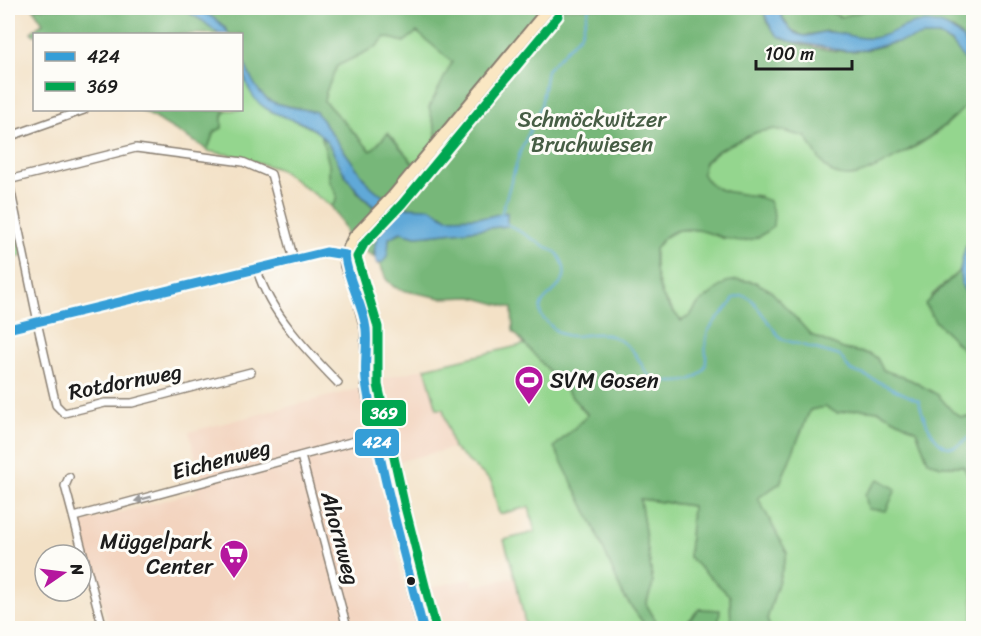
<svg xmlns="http://www.w3.org/2000/svg" width="981" height="636" font-family="Sriracha,sans-serif">
	<rect width="100%" height="100%" fill="#fdfcf7"/>
	<filter id="ink" filterUnits="userSpaceOnUse"><feTurbulence type="fractalNoise" baseFrequency=".0167" numOctaves="2"/><feDisplacementMap in="SourceGraphic" scale="12" xChannelSelector="R" yChannelSelector="G"/><feConvolveMatrix kernelMatrix="1 2 1 2 8 2 1 2 1" color-interpolation-filters="sRGB"/></filter>
	<filter id="wash" filterUnits="userSpaceOnUse"><feTurbulence type="fractalNoise" baseFrequency=".008" numOctaves="4" result="noise"/><feDisplacementMap in="SourceGraphic" scale="24" xChannelSelector="R" yChannelSelector="G"/><feGaussianBlur stdDeviation="1.35" result="paint"/><feColorMatrix in="noise" values="0 0 0 0 0 0 0 0 0 0 0 0 0 0 0 0 0 1.4 0 .05"/><feComposite in="paint" operator="in"/></filter>
	<g filter="url(#wash)">
		<rect width="100%" height="100%" fill="#f3e1c6"/>
		<polygon fill="#f3d4bf" points="425,368 437,409 443,408 453,448 376,467 406,594 472,578 474,586 515,577 526,628 109,628 80,523 195,492 200,476 189,432 370,386 376,380"/>
		<g fill="#94d68e" stroke="#587955" stroke-width="1.5">
			<polygon points="822,8 876,8 840,17"/>
			<polygon points="417,32 453,62 429,107 436,131 435,151 419,170 371,151 324,101 326,92 337,66 376,47 385,37 404,42"/>
			<path d="M242,72C245,79 247,88 252,93C270,115 298,119 321,134L329,164V180L337,195L335,203L331,206L279,169L231,155L207,151L214,132L222,128V116L227,110H242Z"/>
			<path d="M973,93V233L966,245L960,270L931,296L953,340L973,359V417H961L952,411L938,395L911,380L883,370L877,358L869,354L843,349L811,335L770,290L755,282L742,280L726,283L697,305L690,316L681,321L663,297L655,272V249L664,238L678,230H701L725,239L760,196C737,194 714,196 702,173L705,162L721,149L757,132L775,129L806,137L831,172C839,173 847,175 855,175C860,175 867,171 872,168C909,153 952,129 973,93Z"/>
			<polygon points="13,211 23,255 8,259 8,212"/>
			<polygon points="526,344 588,416 555,447 592,522 623,595 647,628 526,628 515,577 504,540 535,532 529,507 499,514 491,481 453,448 443,409 437,409 425,368"/>
			<polygon points="825,407 837,413 859,409 879,411 916,430 928,461 941,466 963,466 973,485 973,628 770,628 767,619 787,553 758,498 780,483 810,410"/>
			<polygon points="640,499 692,506 689,557 730,596 731,628 718,628 719,610 699,609 682,628 660,628 646,604 653,584"/>
		</g>
		<g fill="#77b779" stroke="#4a6a4a" stroke-width="1.5" fill-rule="evenodd">
			<polygon points="33,8 181,8 203,21 219,34 34,35 31,32 43,23"/>
			<path d="M193,8H762C765,14 767,24 772,29C787,47 842,54 864,50C887,46 909,37 932,35C945,36 953,45 962,54C971,66 976,77 973,92C969,118 881,170 856,175C849,177 840,176 833,173C822,167 813,148 806,137L775,129L757,132L719,150L705,162L702,173C716,200 746,189 769,201L774,214L773,226C738,261 715,223 679,230C671,231 657,242 655,250C652,262 658,288 664,299C669,307 676,314 681,321L690,316L697,305L726,282L738,280L755,282L770,290L811,335L843,349L869,354L877,358L883,370L911,380L938,395L952,411L961,417H973V485L963,466H941L928,461L916,430L879,411L859,409L837,413L825,407L810,410L780,483L758,498L787,553L767,619L770,628H731L730,596L689,557L692,506L640,499L653,584L646,604L660,628H647L623,595L592,522L554,447L588,415L513,331L512,308L472,297L441,298L406,291L394,287L386,279L380,264L388,246L389,238L402,232L415,236L428,235L506,226L507,213L487,217L447,218L431,208L396,207L368,184L316,112L274,103L262,95L255,87L242,58V34H229C222,21 206,14 193,8ZM417,32L452,62L429,108L436,131L435,151L419,170L388,133L371,151L324,101L326,92L337,66L376,47L385,37L404,42Z"/>
			<polygon points="778,8 822,8 840,17 876,8 973,8 973,54 960,35 953,29 893,33 875,38 860,39 827,31 803,36 790,29 782,17"/>
			<polygon points="141,110 227,110 222,116 222,128 214,132 207,151 202,146"/>
			<polygon points="321,134 335,151 343,172 359,194 390,222 373,252 375,258 349,240 341,221 331,206 335,203 337,195 329,180 329,164"/>
			<path d="M960,270C962,282 962,292 973,298V359L935,321L925,304Z"/>
			<polygon points="879,479 896,489 886,511 868,509 865,494"/>
			<polygon points="699,609 720,610 718,628 682,628"/>
		</g>
		<g fill="#60a9d8" stroke="#3e627a" stroke-width="1.5">
			<path d="M181,8C198,7 221,19 229,34H219L203,21Z"/>
			<path d="M762,8H778C782,19 790,35 805,36C812,36 820,31 827,32C843,32 857,40 873,38C888,36 901,26 916,23C941,19 961,31 972,53C975,57 974,65 973,71L952,43L939,36H923L862,50L846,51L790,41L778,36L771,28Z"/>
			<path d="M242,58C264,108 266,101 316,112L368,184L396,207L431,208L447,218L487,217L507,212V226L428,235L416,236L401,232L389,238C388,248 390,262 377,264C371,245 376,234 390,221C373,206 357,193 345,174C336,161 334,148 321,135C299,114 264,121 249,89C244,78 242,70 242,58Z"/>
			<path d="M973,233L972,268L973,298C950,286 963,250 973,233Z"/>
		</g>
		<g fill="none" stroke-linecap="round" stroke-linejoin="round">
			<g stroke="#60a9d8" stroke-width="2">
				<polyline points="501,215 520,152 541,106 547,70 581,34 589,8"/>
				<path d="M505,223L557,253C583,290 533,292 541,315C542,318 547,322 550,325C570,348 590,326 614,337C621,341 631,347 635,354C641,361 645,375 654,380C658,382 667,381 672,382C679,382 688,382 694,378C715,367 701,352 707,334C713,318 728,312 734,298C741,295 745,295 752,300L781,339L840,356L850,370L864,375L919,401C922,415 935,451 954,447C960,445 968,438 974,434"/>
			</g>
		</g>
	</g>
	<g filter="url(#ink)">
		<g fill="none" stroke-linecap="round" stroke-linejoin="round">
			<g stroke="#887e71" stroke-width="10">
				<g id="minor">
					<polyline points="8,137 84,110"/>
					<polyline points="8,178 38,322"/>
					<polyline points="8,180 136,148 243,162 271,174 294,260"/>
					<path d="M257,270C270,313 307,351 338,383"/>
					<polyline points="37,322 56,405 64,413 105,403 132,403 251,372"/>
					<polyline points="8,329 326,252 345,255"/>
					<polyline points="301,456 347,628"/>
					<polyline points="69,477 65,486 103,628"/>
					<polyline points="74,517 377,435"/>
				</g>
			</g>
			<g stroke="#887e71" stroke-width="14">
				<polyline id="secondary" points="423,628 392,506 366,386 366,329 358,298 346,266 345,255 354,237 393,196 549,8"/>
			</g>
			<use href="#minor" stroke="#fff" stroke-width="7"/>
			<use href="#secondary" stroke="#fae7c3" stroke-width="10"/>
			<g stroke="#fdfcf7" stroke-width="14">
				<g id="bus-1">
					<path d="M345,255C347,281 363,303 366,329C368,349 363,369 367,388C380,469 403,549 423,628"/>
					<polyline points="8,329 326,252 345,255"/>
				</g>
			</g>
			<g stroke="#fdfcf7" stroke-width="14">
				<polyline id="bus-2" points="435,625 404,503 378,385 378,327 357,257 364,244 402,204 558,16"/>
			</g>
			<use href="#bus-1" stroke="#359ed7" stroke-width="9"/>
			<use href="#bus-2" stroke="#00a651" stroke-width="9"/>
		</g>
		<defs><path id="oneway-solid" d="M-6-.8H1V-3.2L6.5 0L1 3.2V.8H-6Z" transform="scale(1.5)"/></defs>
		<use fill="#999" href="#oneway-solid" transform="translate(143 499) rotate(165)"/>
	</g>
	<defs>
		<g id="stadium-pin" transform="scale(1.5)"><path d="M0 17L-7.5 6A9.5 9.5 0 1 1 7.5 6Z" fill="#b5179e" stroke="#fdfcf7"/><path d="M0-5a6.5 5 0 1 0 0 10a6.5 5 0 1 0 0-10ZM-3.5-1.8h7v3.6h-7Z" fill="#fff"/></g>
		<g id="supermarket-pin" transform="scale(1.5)"><path d="M0 17L-7.5 6A9.5 9.5 0 1 1 7.5 6Z" fill="#b5179e" stroke="#fdfcf7"/><path d="M-6-5.5h2.5l.6 2H6L4.5 2H-2.5L-4.4-4H-6ZM-1.5 3.2a1.3 1.3 0 1 0 .1 0ZM3 3.2a1.3 1.3 0 1 0 .1 0Z" fill="#fff"/></g>
	</defs>
	<g fill-rule="evenodd">
		<use href="#stadium-pin" x="529" y="380"/>
		<use href="#supermarket-pin" x="234" y="554"/>
	</g>
	<circle fill="#1c1c1c" stroke="#fdfcf7" stroke-width="2" cx="411" cy="581" r="5"/>
	<g text-anchor="middle" stroke-width="6" stroke-linejoin="round" paint-order="stroke">
		<g font-size="22" fill="#465d44" stroke="#fdfcf7">
			<text x="592" y="127">Schmöckwitzer<tspan x="592" dy="25">Bruchwiesen</tspan></text>
		</g>
		<g font-size="22" fill="#1c1c1c" stroke="#fdfcf7" text-anchor="start">
			<text x="550" y="388">SVM Gosen</text>
			<text x="213" y="549" text-anchor="end">Müggelpark<tspan x="213" dy="25">Center</tspan></text>
		</g>
		<g font-size="22" fill="#1c1c1c" stroke="#fdfcf7">
			<text transform="translate(125 381) rotate(-11)" y="8">Rotdornweg</text>
			<text transform="translate(221 459) rotate(-15)" y="8">Eichenweg</text>
			<text transform="translate(341 538) rotate(75)" y="8">Ahornweg</text>
		</g>
	</g>
	<g stroke="#fdfcf7" stroke-width="2">
		<rect x="361" y="399" width="46" height="28" rx="6" fill="#00a651"/>
		<rect x="354" y="428" width="46" height="29" rx="6" fill="#359ed7"/>
	</g>
	<g font-size="16" text-anchor="middle" font-weight="bold" fill="#fff">
		<text x="384" y="419">369</text>
		<text x="377" y="448">424</text>
	</g>
	<rect width="981" height="636" fill="none" stroke="#fdfcf7" stroke-width="30"/>
	<rect x="33" y="33" width="210" height="78" fill="#fdfcf7" stroke="#a3a29f" stroke-width="1.5"/>
	<rect x="45" y="52" width="30" height="9" fill="#359ed7" stroke="#a3a29f" stroke-width="1.5"/>
	<text x="87" y="63" font-size="18" fill="#1c1c1c">424</text>
	<rect x="45" y="82" width="30" height="9" fill="#00a651" stroke="#a3a29f" stroke-width="1.5"/>
	<text x="87" y="93" font-size="18" fill="#1c1c1c">369</text>
	<g transform="translate(63 573) rotate(76)"><circle r="28" fill="#fdfcf7" stroke="#a3a29f" stroke-width="1.5"/>
	<path d="M0-4.5L10 22L0 15L-10 22Z" fill="#b5179e"/>
	<text y="-9" font-size="16" font-weight="bold" text-anchor="middle" fill="#1c1c1c">N</text>
	</g>
	<path d="M756 60v9h96v-9" fill="none" stroke="#1c1c1c" stroke-width="3"/>
	<text x="765" y="60" font-size="18" fill="#1c1c1c" stroke="#fdfcf7" stroke-width="4.5" paint-order="stroke">100 m</text>
</svg>
